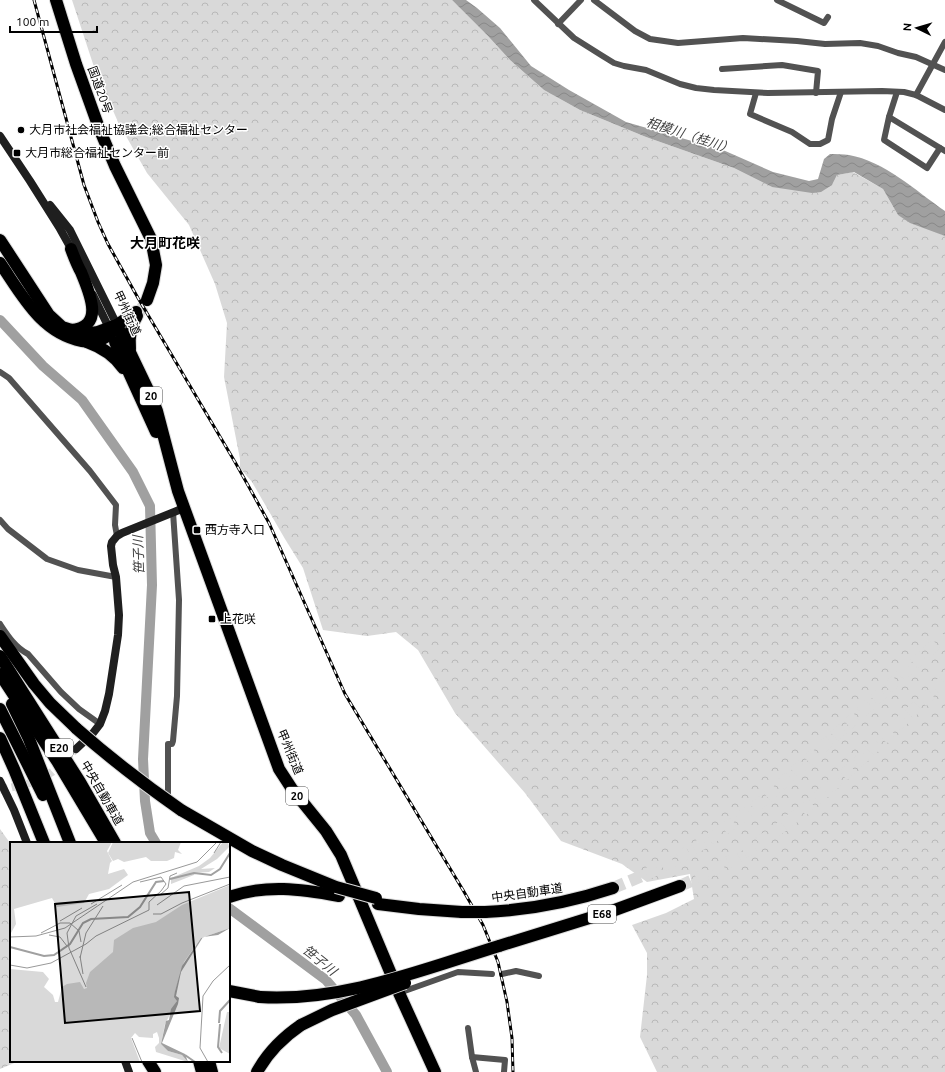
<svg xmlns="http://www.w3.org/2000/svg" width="945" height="1072" font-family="Ubuntu,'Noto Sans JP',sans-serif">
	<defs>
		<pattern id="forest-crowns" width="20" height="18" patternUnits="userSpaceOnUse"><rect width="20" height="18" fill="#d9d9d9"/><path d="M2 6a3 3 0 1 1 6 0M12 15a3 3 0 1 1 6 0" fill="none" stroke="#b8b8b8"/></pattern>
		<pattern id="water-waves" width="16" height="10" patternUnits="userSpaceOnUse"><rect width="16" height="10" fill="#a0a0a0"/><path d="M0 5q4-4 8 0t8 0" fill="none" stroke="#888"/></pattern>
	</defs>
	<rect width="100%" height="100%" fill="#fff"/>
	<g fill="url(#forest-crowns)">
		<polygon points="72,0 452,0 488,36 510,60 544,90 580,110 646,137 734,168 772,187 832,185 837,175 853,172 883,189 898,215 945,236 945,1072 657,1072 640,1037 647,975 647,953 632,925 666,913 694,899 690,874 647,882 622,864 561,841 525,793 455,713 418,650 396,632 367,636 323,630 303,568 285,539 252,482 240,468 240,459 224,377 227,323 215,284 189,225 147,173 118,122 94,67"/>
		<polygon points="0,829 10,843 9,914 11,918 11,1061 19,1061 0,1069"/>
	</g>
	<path fill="url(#water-waves)" d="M452,0H466L477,8L500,28L531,66L569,90L626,122L723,150L773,172L809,181L818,179L824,159L830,154C836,154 843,154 849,155C884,161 916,191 945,211V236L910,223L898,215L883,189L854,172L837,175L832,185L821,192L812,193L772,187L734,168L646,137L580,110L544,90L510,60L488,36Z"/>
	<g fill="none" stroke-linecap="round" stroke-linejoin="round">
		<g stroke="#a0a0a0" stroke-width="10">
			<polyline points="0,320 43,366 82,400 133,472 150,506 152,585 143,759 145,801 150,833 156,843"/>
			<polyline points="229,908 326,980 356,1015 387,1072"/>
		</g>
		<polyline stroke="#d9d9d9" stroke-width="8" stroke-dasharray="8 4" stroke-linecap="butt" points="0,790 35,782 52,772 76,749"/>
		<g stroke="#d9d9d9" stroke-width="12" stroke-dasharray="12 6" stroke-linecap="butt">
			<polyline points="137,316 147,300"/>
			<path d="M680,886C700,877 721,867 739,856C816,808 879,741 945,680"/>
			<path d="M613,888C632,880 651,873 669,863C703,845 734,823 764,800L945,636"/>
		</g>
		<g stroke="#dbdbdb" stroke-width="14">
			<g id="highway">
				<polyline points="56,0 76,64 99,128 115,166 151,239 156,265 153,283 147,300"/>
				<polyline points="0,240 49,315 62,327 78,332 91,333 98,332 117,325 136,312"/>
				<path d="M71,249C74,257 77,265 81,272C89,292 106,327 71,330"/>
				<path d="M0,263C22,295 41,333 82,341C94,343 105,340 113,331"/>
				<polyline points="117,325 151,396 157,411 178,491 279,769 292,789 326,831 341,855 399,993 435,1072"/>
				<path d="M87,342C101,347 114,355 123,368"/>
				<polyline points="115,342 156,432"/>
				<path d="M130,349C129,337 130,326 137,316"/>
				<polyline points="0,636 34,684 50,703 77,729"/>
				<polyline points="0,656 80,782 115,843"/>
				<polyline points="0,674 57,761 103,838"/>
				<polyline points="12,704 29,739 70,843"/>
				<polyline points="0,709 43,795"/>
				<polyline points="0,738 14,769 44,843"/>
				<polyline points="181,810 252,851 282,865 336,887"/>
				<path d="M229,897C266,884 301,889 339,896"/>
				<polyline points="378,904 419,909 462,912"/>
				<path d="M485,912C529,910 571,902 613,888"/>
				<polyline points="499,946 612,911 680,886"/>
				<polyline points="229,991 260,997"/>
				<polyline points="148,1061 155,1072"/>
				<polyline points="199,1061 202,1072"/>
				<polyline points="209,1061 212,1072"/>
				<path d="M257,1072C268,1052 282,1038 301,1025"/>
			</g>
		</g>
		<g stroke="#525252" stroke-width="6">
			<polyline points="534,0 574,38 601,55 614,63 624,66 646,70 680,84 696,88 714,90 768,93 882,91 904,92 916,95 945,110"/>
			<polyline points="594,0 635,31 650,39 678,43 743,38 797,41 825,44 860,43 878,46 898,53 916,57 945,70"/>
			<polyline points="777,0 824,23 828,17"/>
			<polyline points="558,24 581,0"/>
			<polyline points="722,69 782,65 818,71 816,93"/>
			<polyline points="897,92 889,117 945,151"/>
			<polyline points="756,93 750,114 792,132 810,144 820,144 828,140 832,119 841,92"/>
			<polyline points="916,95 945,42"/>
			<polyline points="889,117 884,140 927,168 940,148"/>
			<polyline points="0,372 9,378 90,471 116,505 115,525 117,536"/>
			<polyline points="0,520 8,529 47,559 78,570 116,577"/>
			<path d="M0,624C8,636 15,647 28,654L61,692L79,709L100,724"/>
			<polyline points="168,794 168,744 172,744 173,741 177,696 179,600 173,512"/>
			<polyline points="502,974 516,971 539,976"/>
			<polyline points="399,993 458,972 492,974"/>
			<polyline points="468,1028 472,1057 476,1072"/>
			<polyline points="472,1057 505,1060 504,1072"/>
		</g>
		<g stroke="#1f1f1f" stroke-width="8">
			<polyline points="0,136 30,181 59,227 73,252"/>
			<polyline points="50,205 70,230 117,325"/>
			<polyline points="93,295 109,328"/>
			<polyline points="76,749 93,733 100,724 105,711 109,694 118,635 119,615 116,577 113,565 111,546 112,542 117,536 122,533 184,508"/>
			<polyline points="0,781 14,810 27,843"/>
			<polyline points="125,1061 129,1072"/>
		</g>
		<use href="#highway" stroke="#000" stroke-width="12"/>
		<g stroke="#000" stroke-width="3">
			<polyline id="rail" points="34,0 84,185 98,222 108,244 138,298 235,462 269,523 345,694 463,890 483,925 498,962 507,1002 512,1038 513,1072"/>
		</g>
		<use href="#rail" stroke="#fff" stroke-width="1.5" stroke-dasharray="4.5" stroke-linecap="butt"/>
		<g stroke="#dbdbdb" stroke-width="14" stroke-linecap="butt">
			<g id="highway-bridge">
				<path d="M77,729C110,758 145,785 181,810"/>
				<polyline points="336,887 376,898"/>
				<polyline points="462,912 485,912"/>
				<path d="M260,997C342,1002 421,970 499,946"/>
				<polyline points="301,1025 332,1010 405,983"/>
			</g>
		</g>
		<use href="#highway-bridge" stroke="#000" stroke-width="12"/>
	</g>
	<g fill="#000" stroke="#fff" stroke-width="1.5">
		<circle cx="21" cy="130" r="4"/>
		<rect x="13" y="149" width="8" height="8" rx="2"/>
		<rect x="193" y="526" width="8" height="8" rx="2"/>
		<rect x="208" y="615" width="8" height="8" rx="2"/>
	</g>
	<g text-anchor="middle" stroke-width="3" stroke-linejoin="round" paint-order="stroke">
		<g fill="#fff" stroke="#4c4c4c" stroke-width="1">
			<rect x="140" y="387" width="22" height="18" rx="3"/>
			<rect x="45" y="739" width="28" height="18" rx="3"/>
			<rect x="286" y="787" width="22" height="18" rx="3"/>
			<rect x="588" y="905" width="28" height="18" rx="3"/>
		</g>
		<g font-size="11" font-weight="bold" fill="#000">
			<text x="151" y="400">20</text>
			<text x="59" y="752">E20</text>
			<text x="297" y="800">20</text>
			<text x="602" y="918">E68</text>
		</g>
		<g font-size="12" fill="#000" stroke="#fff">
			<text transform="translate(100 90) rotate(70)" y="4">国道20号</text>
			<text transform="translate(127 313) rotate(65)" y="4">甲州街道</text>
			<text transform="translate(290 752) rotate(67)" y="4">甲州街道</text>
			<text transform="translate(102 793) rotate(60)" y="4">中央自動車道</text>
			<text transform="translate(527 893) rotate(-8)" y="4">中央自動車道</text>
		</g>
		<g font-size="12" fill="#000" stroke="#fff" text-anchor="start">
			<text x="29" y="134">大月市社会福祉協議会;総合福祉センター</text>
			<text x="25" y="157">大月市総合福祉センター前</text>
			<text x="205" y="534">西方寺入口</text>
			<text x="220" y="623">上花咲</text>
		</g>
		<g font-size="13" font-style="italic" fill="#414141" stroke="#fff">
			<text transform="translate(690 135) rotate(18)" y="5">相模川（桂川）</text>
			<text transform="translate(138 555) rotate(-92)" y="5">笹子川</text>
			<text transform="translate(320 960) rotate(39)" y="5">笹子川</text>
		</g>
		<g font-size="14" font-weight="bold" fill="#000" stroke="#fff">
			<text x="165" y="248">大月町花咲</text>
		</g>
	</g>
	<g transform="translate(10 842)">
		<rect width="220" height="220" fill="#fff"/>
		<path d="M103,0H171L168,8L172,12L165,10L164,16L157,19H141L136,15L114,20L108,17L103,19L98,11Z" fill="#d9d9d9"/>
		<path d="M0,0H102L97,9L102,19L100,21L98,32L114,27L118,33L99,47L79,52L74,61L47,65L42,56L4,67L6,82L1,91ZM213,0H218L219,5L207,17L191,27L205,26L199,30L184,31V33L161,42V36L189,24L200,16ZM220,43V86L191,96L174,120L165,149L167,159L155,182L151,202L158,209L172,213L178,220L146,210L145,205L149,201V196L147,190L143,192V196L129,195L125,191L121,196L130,220H0V127L33,130L39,137L34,145L43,153L45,160H48L52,145L57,142L70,140L74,147L77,146L76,141L80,130L103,110L104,98L123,86L146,80L172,63ZM217,170H220V212L209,206Z" fill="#d9d9d9"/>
		<path d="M220,86L208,93L193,95L171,130L166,154L169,156L168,162L152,201L175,212L178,220L172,213L158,209L151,202L156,179L159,178L161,167L167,159L164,155L165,149L172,124L191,96Z" fill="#a0a0a0"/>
		<path fill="none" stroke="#a0a0a0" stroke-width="2" d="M160,37L184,31L201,33L210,27L220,11M0,105L34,114L44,113L60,102L73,81L81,77L118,75L130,65L146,40L154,39M209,181L210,169L220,158M210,182L208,205L212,211M175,213L185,220"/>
		<path fill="none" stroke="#999" stroke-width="1" d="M204,11L211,0M130,40L151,35L156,42L151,49M151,52L158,46L160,34L167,31M81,62L112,43M147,63L174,44L220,35M139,68V60L151,49M143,72H151L172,61L220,42M50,79L72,66M31,91L50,81H60L69,89L71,100M39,93L50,95L57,104M0,95L26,94L55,86L123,40L187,20L207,0M70,114L73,132M70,116L76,91L93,64M0,123L17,126L41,121L76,102L86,94L139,68M76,145L59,106L57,91L66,74L87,62M122,196L132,220M198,220L190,206L193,154L203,139L220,123"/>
		<path fill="#000" fill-opacity="0.15" stroke="#000" stroke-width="2" d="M179,50L190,169L55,181L45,62Z"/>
		<rect width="220" height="220" fill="none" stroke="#000" stroke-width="2"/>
	</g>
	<g transform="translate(917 28) rotate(275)" stroke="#ffffff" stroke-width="3" paint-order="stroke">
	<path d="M0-3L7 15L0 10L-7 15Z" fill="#000000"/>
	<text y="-6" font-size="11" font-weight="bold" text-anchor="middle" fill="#000000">N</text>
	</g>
	<path d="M10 26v6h87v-6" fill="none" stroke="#000000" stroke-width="2"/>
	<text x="16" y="26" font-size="12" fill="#000000" stroke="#ffffff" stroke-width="3" paint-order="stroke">100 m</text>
</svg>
